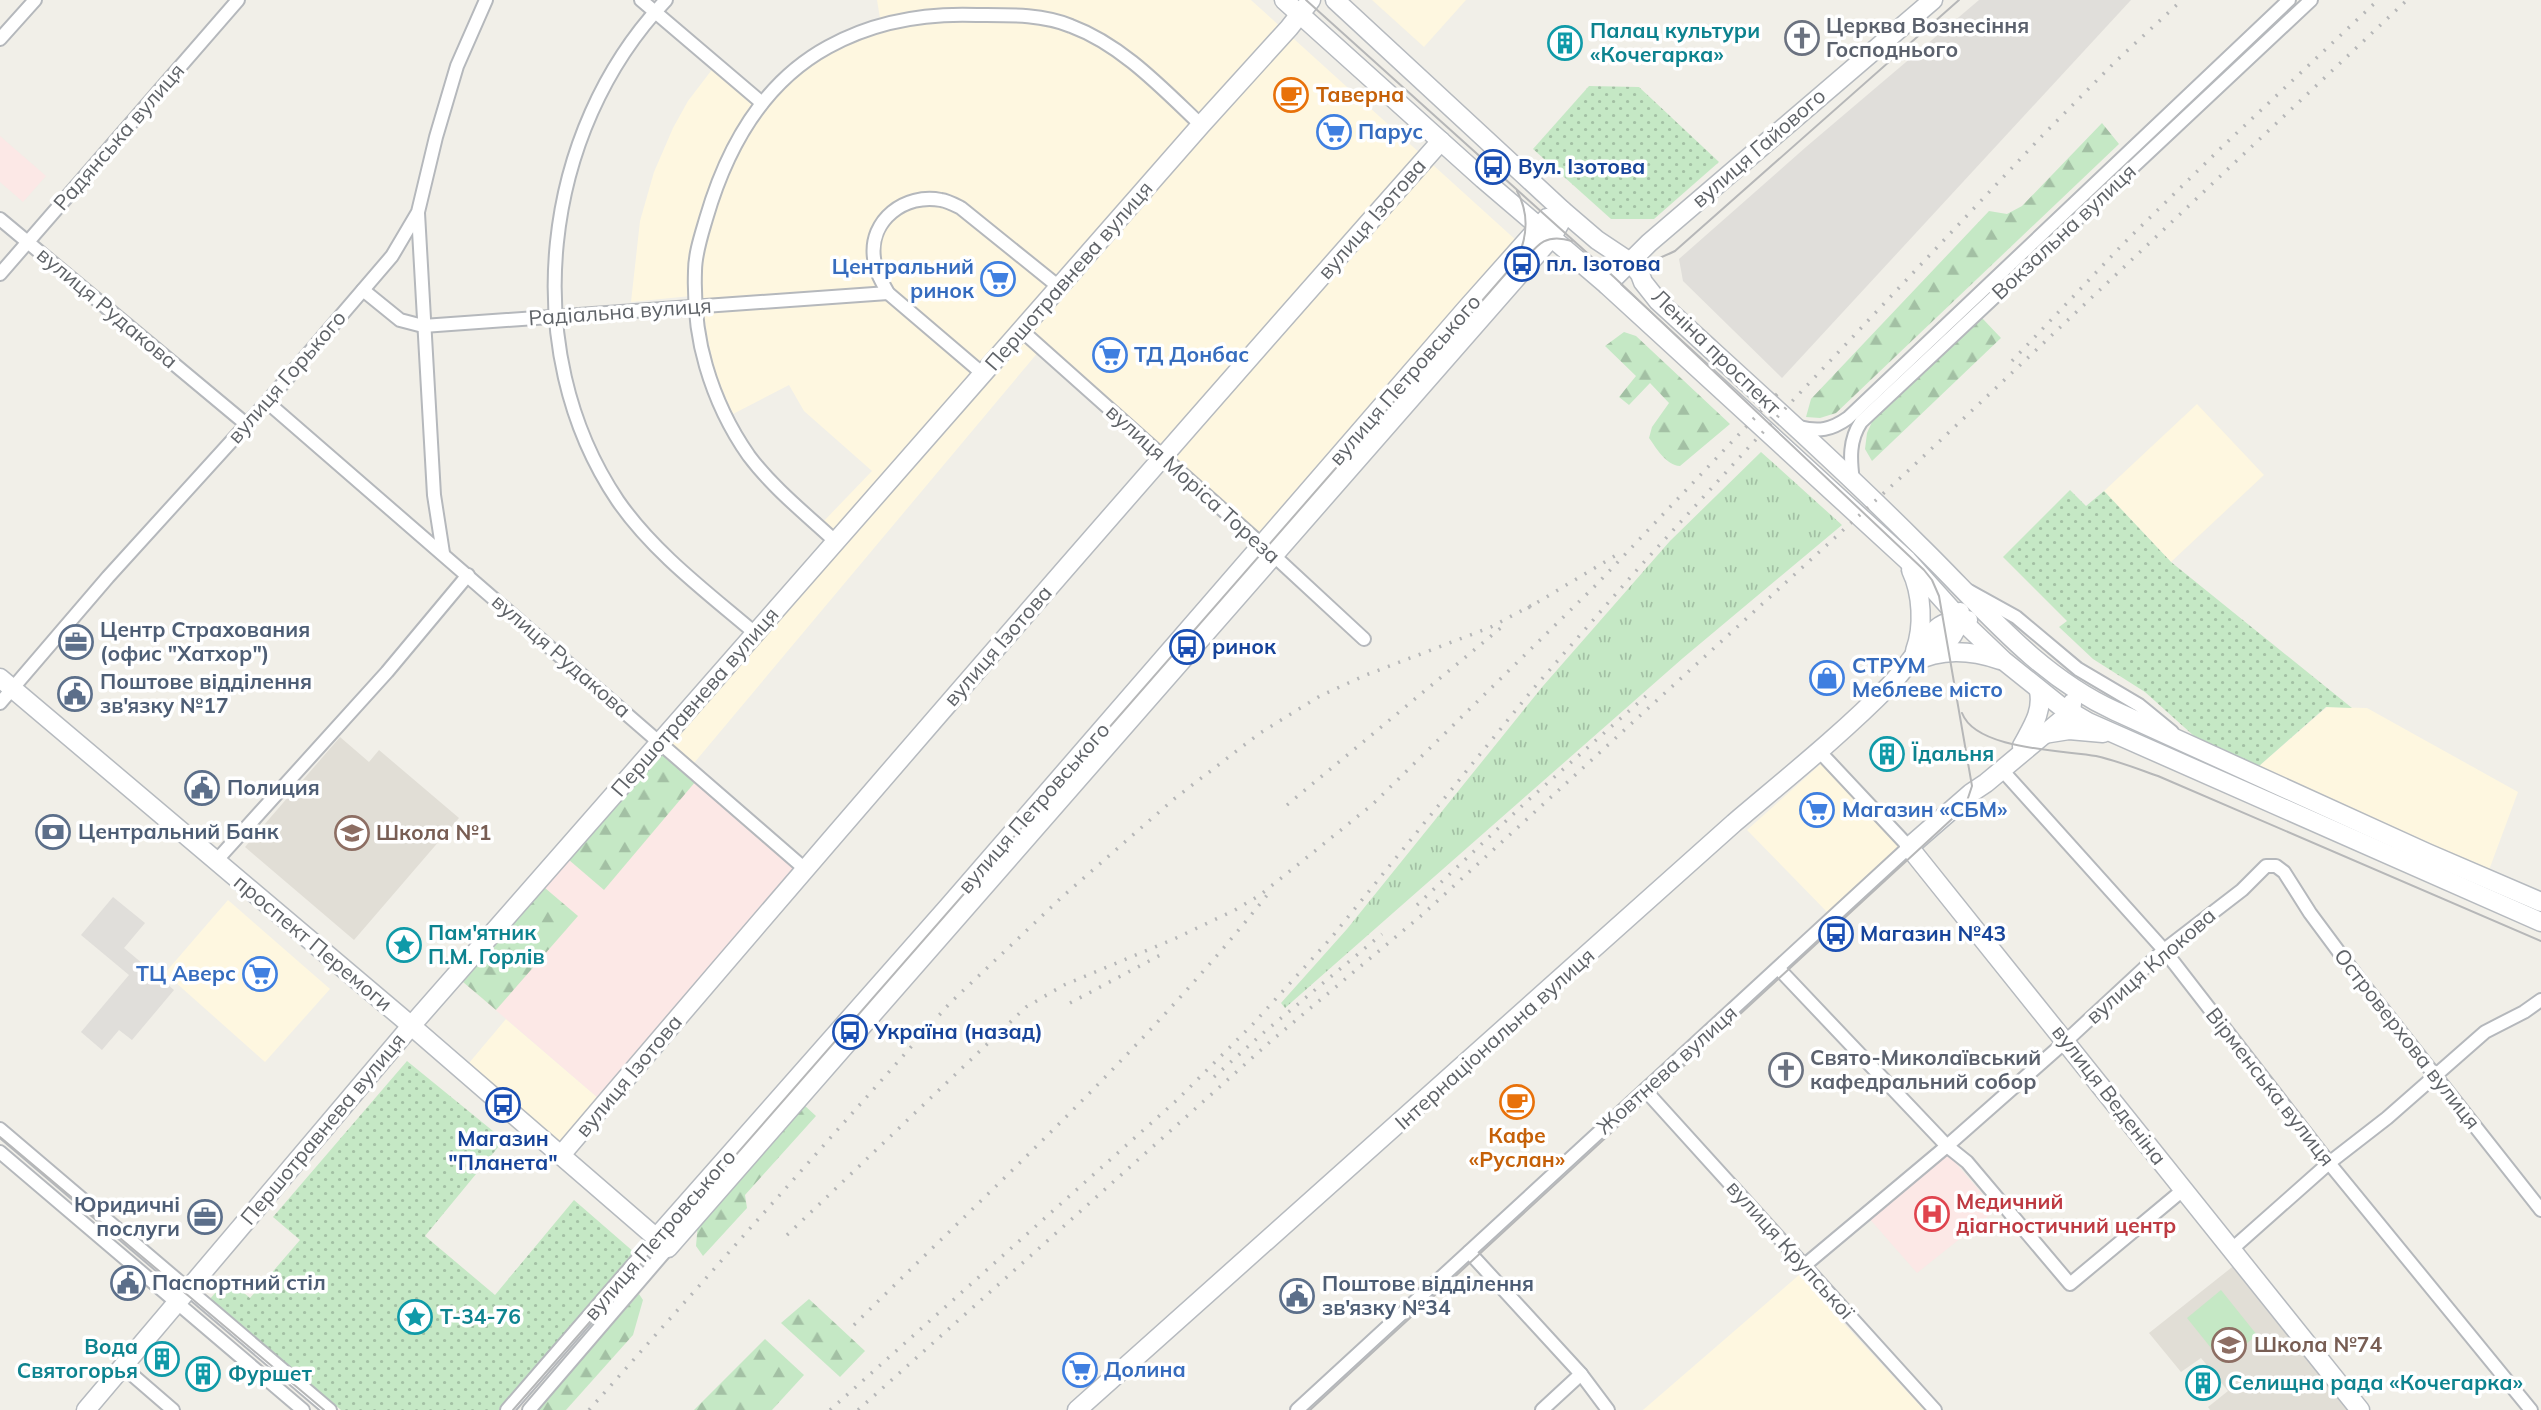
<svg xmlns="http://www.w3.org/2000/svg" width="2541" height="1410" font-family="Mulish,sans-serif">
	<defs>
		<pattern id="grass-tufts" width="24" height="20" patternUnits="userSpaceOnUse" patternTransform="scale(1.75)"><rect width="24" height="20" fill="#c5e8c5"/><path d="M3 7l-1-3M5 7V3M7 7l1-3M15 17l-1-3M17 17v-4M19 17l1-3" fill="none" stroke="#a3c0a4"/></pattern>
		<pattern id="forest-firs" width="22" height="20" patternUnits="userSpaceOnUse" patternTransform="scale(1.75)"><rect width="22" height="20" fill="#c5e8c5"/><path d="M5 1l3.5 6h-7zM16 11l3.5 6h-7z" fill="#a3c0a4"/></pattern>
		<pattern id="park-dots" width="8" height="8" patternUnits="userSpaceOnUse" patternTransform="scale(1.75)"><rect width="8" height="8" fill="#c5e8c5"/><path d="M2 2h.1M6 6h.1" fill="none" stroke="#a3c0a4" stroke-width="1.8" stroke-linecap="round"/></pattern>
	</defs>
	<rect width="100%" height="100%" fill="#f1efe8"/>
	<g fill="#fef7e0">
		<polygon points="877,0 1251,0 1518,242 1263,536 1045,344 694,763 670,742 840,542 822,523 872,471 804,411 789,385 733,414 716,375 708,340 701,295 631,302 640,221 654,172 673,128 688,101 714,67 763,109 792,79 822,56 851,42 882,30"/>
		<polygon points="1372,0 1466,0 1424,47"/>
		<polygon points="2197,404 2264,475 2171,562 2104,491"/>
		<polygon points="2327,707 2367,708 2518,792 2489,870 2259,766"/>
		<polygon points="1823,762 1901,847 1828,913 1747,830"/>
		<polygon points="228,900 330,989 265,1062 165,973"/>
		<polygon points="506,1019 597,1097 559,1142 469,1063"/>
		<polygon points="1799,1275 1924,1410 1643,1410"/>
	</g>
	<g fill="#e0deda">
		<polygon points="1979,0 2131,0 1782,378 1683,281 1679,259 1806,147"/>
		<polygon points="113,897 145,923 124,948 174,990 132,1040 119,1030 102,1050 81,1032 129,975 81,935"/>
	</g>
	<g fill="#e1ded6">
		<polygon points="340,737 369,762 379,750 459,818 354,940 245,847"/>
		<polygon points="2236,1264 2351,1410 2210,1410 2208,1407 2228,1391 2201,1358 2181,1372 2149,1333"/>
	</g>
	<g fill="#fce8e6">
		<polygon points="0,136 46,176 23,202 0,182"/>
		<polygon points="662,752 796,867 597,1097 463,982"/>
		<polygon points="1948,1154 1996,1210 1917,1273 1868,1217"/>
	</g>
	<polygon fill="url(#grass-tufts)" points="1761,452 1842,525 1683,658 1285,1008 1281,1003 1347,929 1543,686 1670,541"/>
	<g fill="url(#forest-firs)">
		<polygon points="2102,123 2119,144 1836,413 1820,418 1806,417 1811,399 1989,211 2007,214 2022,206"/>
		<polygon points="1982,318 2001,338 1872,461 1865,449 1867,433 1875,415"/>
		<path d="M1624,332L1636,336L1730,424L1680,466C1666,465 1657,449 1649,438L1652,427L1669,403L1650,383L1629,405L1619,397L1636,376L1605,346Z"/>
		<polygon points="662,752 696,781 604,890 569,860"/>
		<polygon points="545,888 578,916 496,1010 463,982"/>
		<polygon points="804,1105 816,1116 745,1195 747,1208 703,1256 696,1246 698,1223"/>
		<polygon points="639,1294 643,1300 633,1335 566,1410 537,1410"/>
		<polygon points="809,1299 865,1351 840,1377 781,1323"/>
		<polygon points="765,1339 804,1375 772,1410 694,1410"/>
	</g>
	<g fill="url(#park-dots)">
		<polygon points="1589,86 1639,87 1719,162 1654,219 1611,219 1533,149"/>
		<polygon points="2070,490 2086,506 2104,491 2171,562 2352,708 2326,707 2259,766 2194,736 2145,692 2093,659 2059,627 2067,621 2003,557"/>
		<polygon points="407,1061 504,1140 425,1236 495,1295 574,1200 635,1253 499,1410 341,1410 210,1299 227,1279 250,1298 300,1240 273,1217"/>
	</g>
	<polygon fill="#c5e8c5" points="2221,1290 2257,1335 2223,1363 2187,1318"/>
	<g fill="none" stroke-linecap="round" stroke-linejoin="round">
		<g stroke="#b5b8bc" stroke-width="16">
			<g id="street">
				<polyline points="641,0 762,103"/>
				<path d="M666,0C541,131 516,350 618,501C654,553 708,593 756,634"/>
				<polyline points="0,39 35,0"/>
				<polyline points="418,213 434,495 443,553"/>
				<polyline points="0,219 246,424"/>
				<polyline points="0,274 238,0"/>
				<polyline points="363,290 400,320 423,326 888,293"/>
				<polyline points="1021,330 1270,552 1364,639"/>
				<path d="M983,374L888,293C882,282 875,271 874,258C869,220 905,193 941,200C948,201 955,205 961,208L1059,287"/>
				<polyline points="267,402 805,869"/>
				<path d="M1799,427C1819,432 1831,430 1848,418L2289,0"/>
				<path d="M1853,481C1850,459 1849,440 1861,422L2311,0"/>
				<path d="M836,542C807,515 773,488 749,456C730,429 715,397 706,366C697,336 694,302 695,271C695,254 701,236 706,219C726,150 762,83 828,47C873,22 926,13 977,15C1008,15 1042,14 1071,26C1122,45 1162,88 1201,125"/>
				<polyline points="1969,591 2016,617 2078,669 2139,705 2172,732"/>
				<polyline points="0,703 108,577 267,402 392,256 418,212 436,137 457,66 486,0"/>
				<polyline points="2002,770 2164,950 2329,1163 2531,1410"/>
				<polyline points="216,861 387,672 468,575"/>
				<polyline points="1778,968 1947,1146 1967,1162 2070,1284 2184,1189"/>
				<polyline points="1645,1090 1935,1410"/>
				<polyline points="0,1129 330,1410"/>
				<polyline points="0,1152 303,1410"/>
				<polyline points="2232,1249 2329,1163 2387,1118 2485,1032 2524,1012 2541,1000"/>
				<polyline points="1469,1252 1581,1374 1608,1410"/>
				<polyline points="1805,1265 1947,1146 2066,1041 2164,950 2242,890 2266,866 2276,866 2284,872 2310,913 2359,979 2541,1210"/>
				<polyline points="122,1366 173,1410"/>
				<polyline points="507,1410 656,1238"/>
				<polyline points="529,1410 668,1248"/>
				<polyline points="1297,1410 1909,847 1819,751"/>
				<polyline points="1542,1410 1581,1374"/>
			</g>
		</g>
		<g stroke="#b6babf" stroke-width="21">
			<g id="secondary">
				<polyline points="1284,0 1483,179 1607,285 1907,560 1960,619 2004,661 2059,705 2088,722 2541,922"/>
				<path d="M1335,0L1562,210L1597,240L1630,262L1640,274L1643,282L1658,301C1745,381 1834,460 1918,544C1980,604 2034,674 2115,711L2427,853L2541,902"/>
				<polyline points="1607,285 1649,243 1933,0"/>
				<path d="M1911,570C1922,593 1924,627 1915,651"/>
				<path d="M1936,653C1950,640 1959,631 1960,612"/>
				<path d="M1912,663C1941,648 1970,650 2000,660"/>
				<polyline points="0,678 401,1017 668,1248 1552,237 1561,221 1562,210"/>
				<polyline points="2072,703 2071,712 1986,783 1971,793 1909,847 2360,1410"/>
				<polyline points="2044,734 2069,730 2103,733"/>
				<path d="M2022,746C2032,727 2043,712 2039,691"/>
				<path d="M561,1155C851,814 1144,476 1441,141"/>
				<polyline points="656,1238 948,907 1466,309 1547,218"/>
				<polyline points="86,1410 411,1026 1201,125 1289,28 1311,0"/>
				<path d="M1077,1410L1734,823C1787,778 1842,734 1890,685C1907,668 1918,647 1934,631C1943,622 1956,619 1968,620"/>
			</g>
		</g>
		<use href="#street" stroke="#fff" stroke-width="12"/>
		<use href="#secondary" stroke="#fff" stroke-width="18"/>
		<g stroke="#b6b7b8" stroke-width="2">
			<polyline points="1306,0 1614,277 1924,570 1932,580 1939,596 1972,786 1965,807 1310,1410"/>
			<path d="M1598,261C1627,269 1649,264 1675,251L1959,0"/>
			<path d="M1519,267C1536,247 1543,232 1572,241"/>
			<path d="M1962,713C1976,750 2062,750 2096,756C2118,761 2138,769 2158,776L2541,941"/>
			<polyline points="0,1137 324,1410"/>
			<path d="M513,1410L1515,263C1527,240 1530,215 1517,191"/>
		</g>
		<g stroke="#b6b7b8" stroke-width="3.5" stroke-dasharray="2 9" stroke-linecap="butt">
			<polyline points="2012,361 2124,243 2224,145 2378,0"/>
			<polyline points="1528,608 1618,554"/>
			<polyline points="1287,805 1503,626"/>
			<polyline points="1417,905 1525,803 1647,695"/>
			<polyline points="1070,1003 1166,952"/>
			<polyline points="1214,1077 1262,1034 1382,934"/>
			<polyline points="787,1235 1026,1007 1064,985 1174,939 1235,910 1260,895 1295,867 1373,804 1596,585 1781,390"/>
			<path d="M854,1325C995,1185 1144,1050 1268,894"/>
			<polyline points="589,1410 950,1003 1062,897 1174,799 1260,733 1320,696 1366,675 1491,627 1534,604"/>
			<polyline points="830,1410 1177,1100 1253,1024 1331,938 1533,689 1635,572 1749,447 2042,136 2115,62 2182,0"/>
			<polyline points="858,1410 1271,1041 1422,915 1910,469 2407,0"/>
		</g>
	</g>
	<defs>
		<g id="church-ring" transform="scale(1.75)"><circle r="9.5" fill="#fff" stroke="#6b7280" stroke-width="1.5"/><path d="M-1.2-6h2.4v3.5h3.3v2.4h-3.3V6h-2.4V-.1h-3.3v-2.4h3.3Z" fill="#6b7280"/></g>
		<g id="building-ring" transform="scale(1.75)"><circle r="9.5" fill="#fff" stroke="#0f9aa8" stroke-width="1.5"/><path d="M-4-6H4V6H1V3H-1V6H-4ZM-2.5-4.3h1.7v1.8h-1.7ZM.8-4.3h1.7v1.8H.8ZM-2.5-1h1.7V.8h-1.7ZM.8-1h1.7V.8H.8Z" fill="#0f9aa8"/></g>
		<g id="cafe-ring" transform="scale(1.75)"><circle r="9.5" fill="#fff" stroke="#e8710a" stroke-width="1.5"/><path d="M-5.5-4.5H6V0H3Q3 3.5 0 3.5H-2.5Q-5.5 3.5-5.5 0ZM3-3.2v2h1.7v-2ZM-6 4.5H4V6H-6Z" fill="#e8710a"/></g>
		<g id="supermarket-ring" transform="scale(1.75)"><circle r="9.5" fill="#fff" stroke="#3f7fe0" stroke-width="1.5"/><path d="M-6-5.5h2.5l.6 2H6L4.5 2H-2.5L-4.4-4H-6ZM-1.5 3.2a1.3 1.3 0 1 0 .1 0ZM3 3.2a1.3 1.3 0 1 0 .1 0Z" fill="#3f7fe0"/></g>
		<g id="bus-ring" transform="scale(1.75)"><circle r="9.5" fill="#fff" stroke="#1a4fb4" stroke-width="1.5"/><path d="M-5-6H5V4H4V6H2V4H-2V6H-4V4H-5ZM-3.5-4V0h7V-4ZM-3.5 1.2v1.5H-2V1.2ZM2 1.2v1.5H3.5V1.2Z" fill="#1a4fb4"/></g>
		<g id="office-ring" transform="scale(1.75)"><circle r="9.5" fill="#fff" stroke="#5c6f8a" stroke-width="1.5"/><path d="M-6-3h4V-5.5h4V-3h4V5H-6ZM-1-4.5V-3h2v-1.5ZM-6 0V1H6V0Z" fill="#5c6f8a"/></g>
		<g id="shop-ring" transform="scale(1.75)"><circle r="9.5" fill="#fff" stroke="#3f7fe0" stroke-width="1.5"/><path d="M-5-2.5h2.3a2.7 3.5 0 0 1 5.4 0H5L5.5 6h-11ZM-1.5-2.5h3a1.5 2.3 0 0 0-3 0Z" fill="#3f7fe0"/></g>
		<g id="civic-ring" transform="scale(1.75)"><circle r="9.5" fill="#fff" stroke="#5c6f8a" stroke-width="1.5"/><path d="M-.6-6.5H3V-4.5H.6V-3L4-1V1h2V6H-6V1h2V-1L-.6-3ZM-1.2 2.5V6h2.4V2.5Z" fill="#5c6f8a"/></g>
		<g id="bank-ring" transform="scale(1.75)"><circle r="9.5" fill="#fff" stroke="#5c6f8a" stroke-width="1.5"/><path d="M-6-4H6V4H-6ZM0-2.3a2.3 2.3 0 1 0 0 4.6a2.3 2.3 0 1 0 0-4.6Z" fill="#5c6f8a"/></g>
		<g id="school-ring" transform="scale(1.75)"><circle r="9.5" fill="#fff" stroke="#8d6e63" stroke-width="1.5"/><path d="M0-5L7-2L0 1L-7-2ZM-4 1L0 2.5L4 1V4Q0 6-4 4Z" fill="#8d6e63"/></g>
		<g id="sight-ring" transform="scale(1.75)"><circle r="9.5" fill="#fff" stroke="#0f9aa8" stroke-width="1.5"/><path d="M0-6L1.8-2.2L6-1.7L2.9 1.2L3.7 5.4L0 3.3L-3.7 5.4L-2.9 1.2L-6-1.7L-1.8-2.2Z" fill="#0f9aa8"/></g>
		<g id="hospital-ring" transform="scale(1.75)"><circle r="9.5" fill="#fff" stroke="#e0444e" stroke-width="1.5"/><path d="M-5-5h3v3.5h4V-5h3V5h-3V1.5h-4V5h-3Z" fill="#e0444e"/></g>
	</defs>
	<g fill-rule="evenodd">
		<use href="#church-ring" x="1802" y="38"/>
		<use href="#building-ring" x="1565" y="43"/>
		<use href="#cafe-ring" x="1291" y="95"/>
		<use href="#supermarket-ring" x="1334" y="132"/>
		<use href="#bus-ring" x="1493" y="167"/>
		<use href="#bus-ring" x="1522" y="264"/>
		<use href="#supermarket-ring" x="998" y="279"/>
		<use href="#supermarket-ring" x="1110" y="355"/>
		<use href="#office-ring" x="76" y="642"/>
		<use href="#bus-ring" x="1187" y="647"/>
		<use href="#shop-ring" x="1827" y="678"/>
		<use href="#civic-ring" x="75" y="694"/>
		<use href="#building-ring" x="1887" y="754"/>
		<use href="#civic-ring" x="202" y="788"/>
		<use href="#supermarket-ring" x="1817" y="810"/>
		<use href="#bank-ring" x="53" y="832"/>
		<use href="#school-ring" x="352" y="833"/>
		<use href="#bus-ring" x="1836" y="934"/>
		<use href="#sight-ring" x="404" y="945"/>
		<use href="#supermarket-ring" x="260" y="974"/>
		<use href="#bus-ring" x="850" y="1032"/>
		<use href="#church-ring" x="1786" y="1070"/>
		<use href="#cafe-ring" x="1517" y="1102"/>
		<use href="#bus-ring" x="503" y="1105"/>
		<use href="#hospital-ring" x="1932" y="1214"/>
		<use href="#office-ring" x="205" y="1217"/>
		<use href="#civic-ring" x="128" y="1283"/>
		<use href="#civic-ring" x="1297" y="1296"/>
		<use href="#sight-ring" x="415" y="1317"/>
		<use href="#school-ring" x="2229" y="1345"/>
		<use href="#building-ring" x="162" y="1359"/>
		<use href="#supermarket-ring" x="1080" y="1370"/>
		<use href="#building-ring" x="203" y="1374"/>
		<use href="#building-ring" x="2203" y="1383"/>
	</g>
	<g text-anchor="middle" stroke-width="7" stroke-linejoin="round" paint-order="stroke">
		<g font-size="21" font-weight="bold" fill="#5b616d" stroke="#fff" text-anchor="start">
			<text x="1826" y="33">Церква Вознесіння<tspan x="1826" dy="24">Господнього</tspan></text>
			<text x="1810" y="1065">Свято-Миколаївський<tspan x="1810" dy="24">кафедральний собор</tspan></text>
		</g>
		<g font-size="21" font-weight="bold" fill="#0d838f" stroke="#fff" text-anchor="start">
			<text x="1590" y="38">Палац культури<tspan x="1590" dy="24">«Кочегарка»</tspan></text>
			<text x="1912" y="761">Їдальня</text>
			<text x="428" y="940">Пам'ятник<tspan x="428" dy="24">П.М. Горлів</tspan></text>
			<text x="440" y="1324">Т-34-76</text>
			<text x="138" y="1354" text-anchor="end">Вода<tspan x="138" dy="24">Святогорья</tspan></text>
			<text x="228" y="1381">Фуршет</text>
			<text x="2228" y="1390">Селищна рада «Кочегарка»</text>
		</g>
		<g font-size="21" font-weight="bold" fill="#c56008" stroke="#fff" text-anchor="start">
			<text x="1316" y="102">Таверна</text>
			<text x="1517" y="1143" text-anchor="middle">Кафе<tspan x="1517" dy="24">«Руслан»</tspan></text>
		</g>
		<g font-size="21" font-weight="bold" fill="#366cbe" stroke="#fff" text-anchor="start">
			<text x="1358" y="139">Парус</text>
			<text x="974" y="274" text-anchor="end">Центральний<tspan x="974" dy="24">ринок</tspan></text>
			<text x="1134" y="362">ТД Донбас</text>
			<text x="1852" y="673">СТРУМ<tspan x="1852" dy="24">Меблеве місто</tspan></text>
			<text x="1842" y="817">Магазин «СБМ»</text>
			<text x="236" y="981" text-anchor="end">ТЦ Аверс</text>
			<text x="1104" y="1377">Долина</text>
		</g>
		<g font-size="21" fill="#5f6368" stroke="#fff">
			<text transform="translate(119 137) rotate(-49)" y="7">Радянська вулиця</text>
			<text transform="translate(1759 148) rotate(-41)" y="7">вулиця Гайового</text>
			<text transform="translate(1372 219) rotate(-49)" y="7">вулиця Ізотова</text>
			<text transform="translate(2064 232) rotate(-43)" y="7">Вокзальна вулиця</text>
			<text transform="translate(1069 276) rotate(-49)" y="7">Першотравнева вулиця</text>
			<text transform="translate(107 308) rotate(40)" y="7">вулиця Рудакова</text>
			<text transform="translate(620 312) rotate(-4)" y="7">Радіальна вулиця</text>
			<text transform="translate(1716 352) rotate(44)" y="7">Леніна проспект</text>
			<text transform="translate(287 377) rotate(-49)" y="7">вулиця Горького</text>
			<text transform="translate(1405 380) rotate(-49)" y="7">вулиця Петровського</text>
			<text transform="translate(1193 484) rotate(42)" y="7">вулиця Моріса Тореза</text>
			<text transform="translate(998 646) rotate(-49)" y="7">вулиця Ізотова</text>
			<text transform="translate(561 656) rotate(41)" y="7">вулиця Рудакова</text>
			<text transform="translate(695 702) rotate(-49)" y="7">Першотравнева вулиця</text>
			<text transform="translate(1034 808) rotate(-49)" y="7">вулиця Петровського</text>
			<text transform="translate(313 943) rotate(40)" y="7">проспект Перемоги</text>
			<text transform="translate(2151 966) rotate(-41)" y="7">вулиця Клокова</text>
			<text transform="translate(1495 1039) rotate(-42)" y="7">Інтернаціональна вулиця</text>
			<text transform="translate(2407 1039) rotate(52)" y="7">Островерхова вулиця</text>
			<text transform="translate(1667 1070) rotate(-42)" y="7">Жовтнева вулиця</text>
			<text transform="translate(629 1076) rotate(-50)" y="7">вулиця Ізотова</text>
			<text transform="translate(2270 1087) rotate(52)" y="7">Вірменська вулиця</text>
			<text transform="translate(2109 1095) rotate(52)" y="7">вулиця Веденіна</text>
			<text transform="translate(323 1129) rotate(-50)" y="7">Першотравнева вулиця</text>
			<text transform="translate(660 1235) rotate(-49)" y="7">вулиця Петровського</text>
			<text transform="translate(1790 1250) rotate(48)" y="7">вулиця Крупської</text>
		</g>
		<g font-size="21" font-weight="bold" fill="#164399" stroke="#fff" text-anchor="start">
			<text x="1518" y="174">Вул. Ізотова</text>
			<text x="1546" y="271">пл. Ізотова</text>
			<text x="1212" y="654">ринок</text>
			<text x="1860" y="941">Магазин №43</text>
			<text x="874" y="1039">Україна (назад)</text>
			<text x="503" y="1146" text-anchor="middle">Магазин<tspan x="503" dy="24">"Планета"</tspan></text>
		</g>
		<g font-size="21" font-weight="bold" fill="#4e5e75" stroke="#fff" text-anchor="start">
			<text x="100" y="637">Центр Страхования<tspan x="100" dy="24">(офис "Хатхор")</tspan></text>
			<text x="100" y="689">Поштове відділення<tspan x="100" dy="24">зв'язку №17</tspan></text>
			<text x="227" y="795">Полиция</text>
			<text x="78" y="839">Центральний Банк</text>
			<text x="180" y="1212" text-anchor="end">Юридичні<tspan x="180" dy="24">послуги</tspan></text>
			<text x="152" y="1290">Паспортний стіл</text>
			<text x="1322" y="1291">Поштове відділення<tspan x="1322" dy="24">зв'язку №34</tspan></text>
		</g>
		<g font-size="21" font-weight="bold" fill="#785e54" stroke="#fff" text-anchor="start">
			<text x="376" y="840">Школа №1</text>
			<text x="2254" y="1352">Школа №74</text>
		</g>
		<g font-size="21" font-weight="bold" fill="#be3a42" stroke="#fff" text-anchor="start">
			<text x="1956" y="1209">Медичний<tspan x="1956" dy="24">діагностичний центр</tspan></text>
		</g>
	</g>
</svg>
